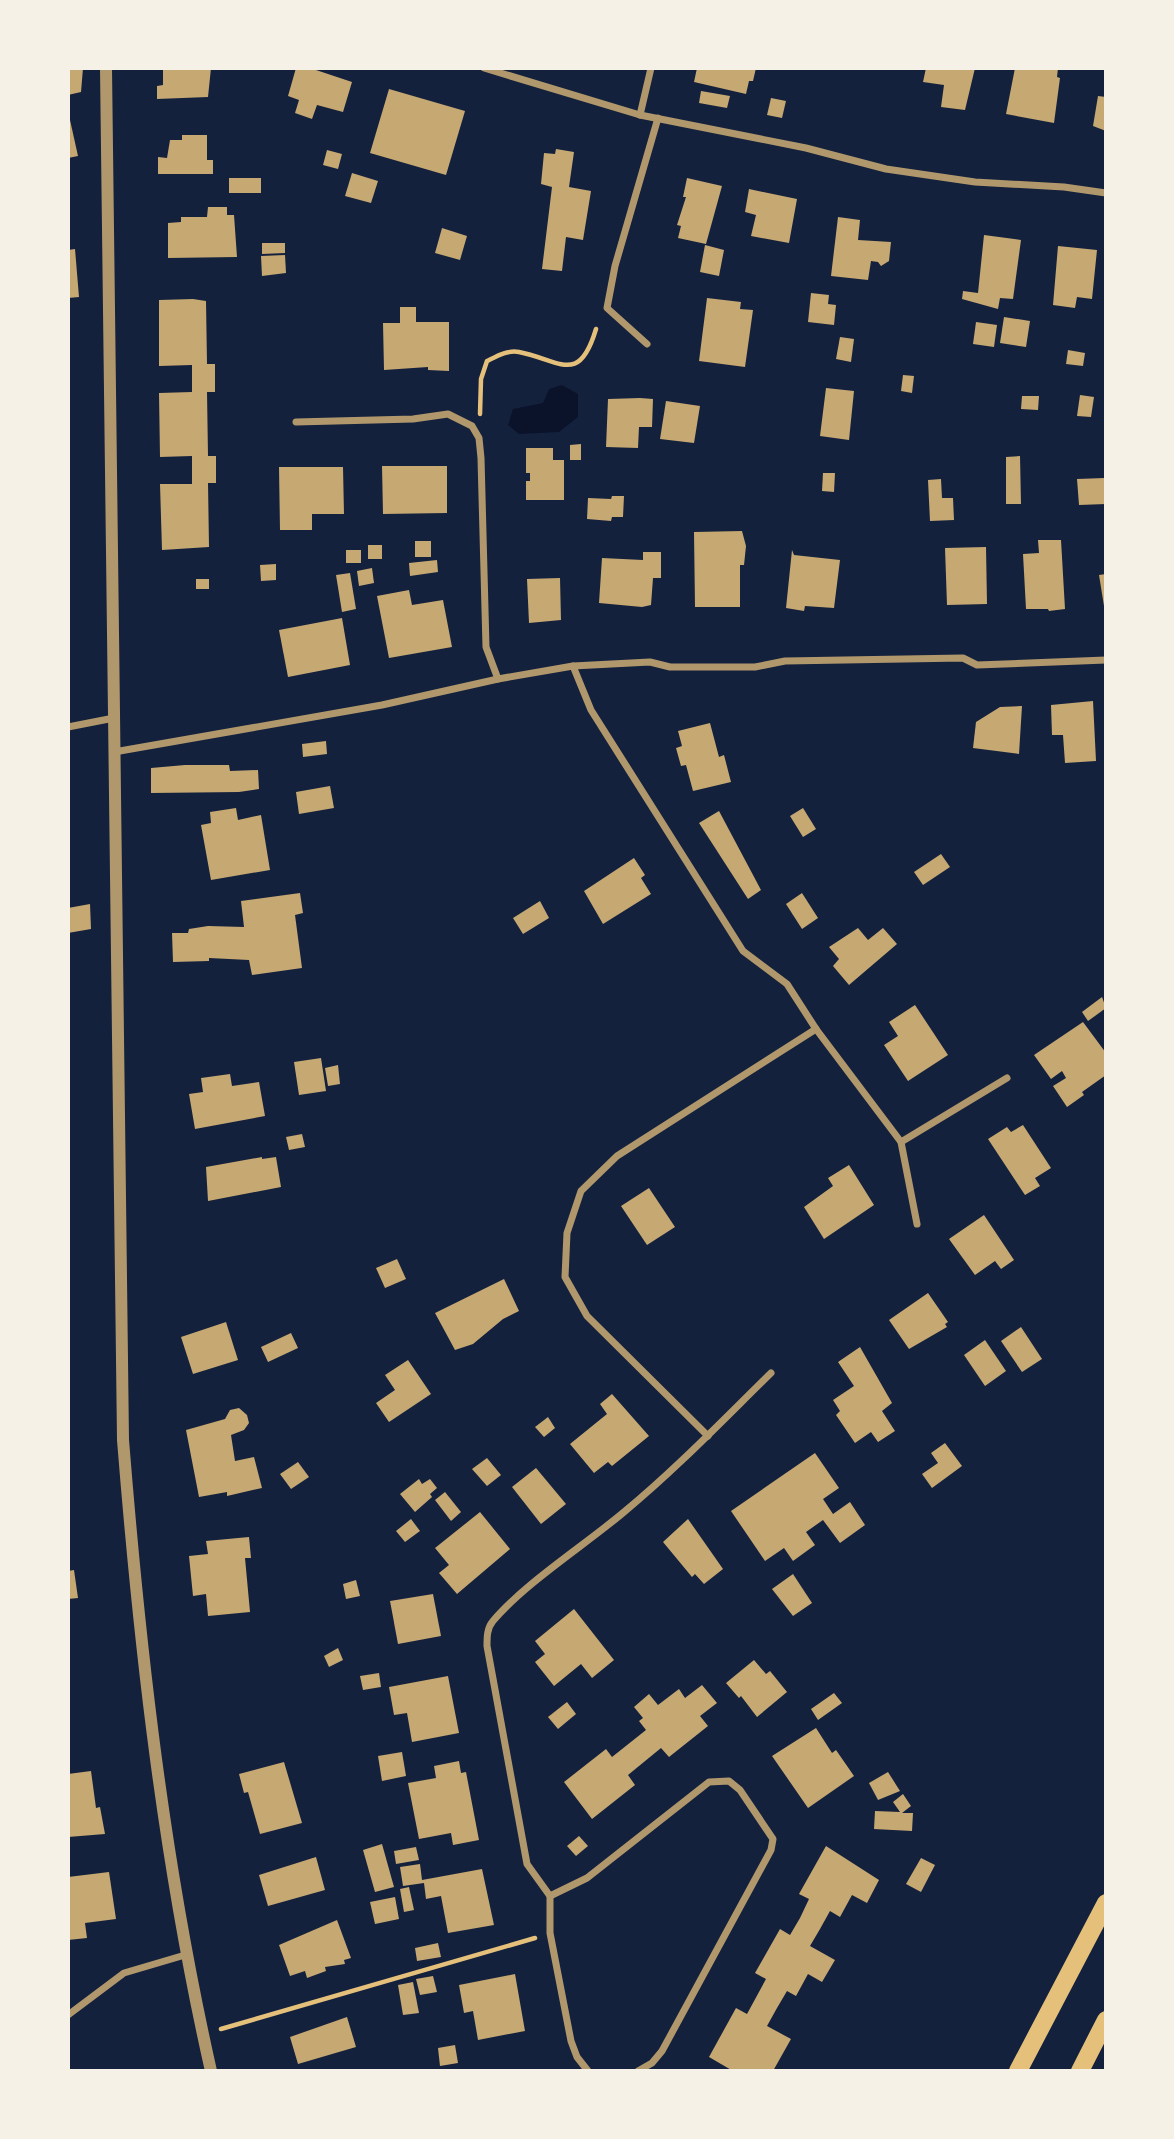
<svg xmlns="http://www.w3.org/2000/svg" width="1174" height="2139" font-family="'Public Sans',sans-serif">
	<rect width="100%" height="100%" fill="#14213d"/>
	<polygon fill="#0b132b" points="562,385 578,394 578,417 559,432 519,434 508,425 513,409 543,403 549,389"/>
	<g fill="#c6a872">
		<polygon points="68,68 83,68 81,92 68,95"/>
		<polygon points="163,68 211,68 208,97 157,99 157,86 163,85"/>
		<polygon points="296,68 310,68 352,82 343,112 317,105 312,119 295,113 299,100 288,96"/>
		<polygon points="697,68 756,68 753,81 749,81 746,94 694,82"/>
		<polygon points="926,68 975,68 965,110 941,107 944,85 923,82"/>
		<polygon points="1015,68 1058,68 1057,77 1060,78 1054,123 1006,114"/>
		<polygon points="389,89 465,111 446,175 370,153"/>
		<polygon points="701,91 730,96 727,108 699,103"/>
		<polygon points="1098,96 1106,97 1106,131 1093,126"/>
		<polygon points="771,98 786,101 782,118 767,115"/>
		<polygon points="68,111 78,156 68,158"/>
		<polygon points="182,135 207,135 207,160 213,160 213,174 158,174 158,157 167,158 170,140 182,140"/>
		<polygon points="556,149 574,152 569,187 591,191 583,240 566,237 562,271 542,269 552,187 541,184 544,153 555,154"/>
		<polygon points="327,150 342,154 338,169 323,165"/>
		<polygon points="352,173 378,181 371,203 345,196"/>
		<rect x="229" y="178" width="32" height="15"/>
		<polygon points="687,178 722,186 706,244 678,238 681,226 677,225 686,197 683,197"/>
		<polygon points="749,189 797,199 789,243 751,236 756,215 745,212"/>
		<polygon points="208,207 227,207 227,215 234,215 237,257 168,258 168,223 181,222 181,217 207,217"/>
		<polygon points="838,217 860,220 858,240 891,242 889,261 881,266 878,262 871,261 868,280 831,276"/>
		<polygon points="442,228 467,236 460,260 435,253"/>
		<polygon points="984,235 1021,240 1013,299 1000,298 998,309 962,299 963,291 978,293"/>
		<polygon points="262,243 285,243 285,253 262,254"/>
		<polygon points="705,245 724,250 719,276 700,272"/>
		<polygon points="1058,246 1097,250 1092,299 1077,297 1075,308 1053,305"/>
		<polygon points="75,249 79,297 68,298 68,250"/>
		<polygon points="285,255 286,273 262,276 261,256"/>
		<polygon points="811,293 829,295 828,304 836,305 834,325 808,322"/>
		<polygon points="707,298 741,302 740,309 753,310 745,367 699,361"/>
		<polygon points="193,299 206,301 207,364 215,364 215,392 207,392 208,456 216,456 216,483 208,483 209,547 162,550 160,484 192,484 192,456 160,457 159,393 192,392 192,365 159,366 159,300"/>
		<polygon points="400,307 416,307 416,322 449,322 449,371 428,370 428,367 384,370 383,323 400,323"/>
		<polygon points="1004,317 1030,321 1026,347 1000,343"/>
		<polygon points="976,322 997,325 994,347 973,344"/>
		<polygon points="840,337 854,339 851,362 836,359"/>
		<polygon points="1068,350 1085,353 1083,366 1066,364"/>
		<polygon points="903,375 914,376 912,393 901,391"/>
		<polygon points="826,388 854,391 849,440 820,436"/>
		<polygon points="1080,395 1094,397 1091,417 1077,416"/>
		<polygon points="1022,396 1039,396 1038,410 1021,409"/>
		<polygon points="640,398 653,399 652,427 639,427 638,448 606,447 608,399"/>
		<polygon points="666,401 700,406 694,443 660,439"/>
		<polygon points="581,444 581,460 570,460 570,445"/>
		<polygon points="526,448 553,448 553,460 564,460 564,500 526,500 526,481 530,481 530,473 526,473"/>
		<polygon points="1020,456 1021,504 1006,504 1006,457"/>
		<polygon points="382,466 447,466 447,513 383,514"/>
		<polygon points="279,467 343,467 344,514 312,514 312,530 280,530"/>
		<polygon points="823,473 835,473 834,492 822,491"/>
		<polygon points="1104,478 1106,504 1079,505 1077,479"/>
		<polygon points="941,479 942,498 953,498 954,520 930,521 928,480"/>
		<polygon points="612,496 624,496 623,517 612,517 611,521 587,519 588,498 611,499"/>
		<polygon points="742,531 746,546 744,565 740,565 740,607 695,607 694,532"/>
		<polygon points="1038,540 1061,540 1065,609 1049,611 1048,609 1026,609 1023,554 1039,553"/>
		<rect x="415" y="541" width="16" height="16"/>
		<rect x="368" y="545" width="14" height="14"/>
		<polygon points="986,547 987,604 947,605 945,548"/>
		<rect x="346" y="550" width="15" height="13"/>
		<polygon points="792,550 794,555 840,560 834,608 805,606 804,611 786,608"/>
		<polygon points="643,552 661,552 661,578 653,578 651,605 642,607 599,603 602,558 643,560"/>
		<polygon points="437,560 438,572 410,576 409,563"/>
		<polygon points="276,564 276,580 261,581 260,565"/>
		<polygon points="372,568 374,583 359,586 357,571"/>
		<polygon points="350,573 356,609 342,612 336,575"/>
		<polygon points="1106,574 1106,606 1104,606 1099,575"/>
		<polygon points="560,578 561,620 529,623 527,579"/>
		<rect x="196" y="579" width="13" height="10"/>
		<polygon points="409,590 412,605 443,600 452,647 389,658 377,596"/>
		<polygon points="342,618 350,665 288,677 279,630"/>
		<polygon points="1093,701 1096,761 1065,763 1063,735 1052,735 1051,705"/>
		<polygon points="1022,706 1019,754 973,748 976,722 1000,707"/>
		<polygon points="710,723 719,757 724,755 731,782 693,791 686,765 681,766 676,748 682,746 678,731"/>
		<polygon points="326,741 327,754 303,757 302,744"/>
		<polygon points="185,765 229,765 230,771 258,770 259,789 239,792 151,793 151,768"/>
		<polygon points="330,786 334,808 299,814 296,792"/>
		<polygon points="236,808 238,820 261,815 270,870 211,880 201,825 211,823 210,812"/>
		<polygon points="803,808 816,829 803,837 790,816"/>
		<polygon points="719,811 761,890 748,899 699,823"/>
		<polygon points="941,854 950,867 923,885 914,872"/>
		<polygon points="634,858 645,875 641,878 651,894 603,924 584,891"/>
		<polygon points="300,893 303,913 295,915 302,968 252,975 249,960 209,958 209,961 173,962 172,933 188,933 189,929 208,926 244,927 241,901"/>
		<polygon points="802,893 818,918 802,929 786,904"/>
		<polygon points="540,901 549,918 523,934 513,918"/>
		<polygon points="90,904 91,929 68,933 68,908"/>
		<polygon points="858,928 868,940 883,928 897,944 849,985 833,966 839,959 829,947"/>
		<polygon points="1102,997 1106,1008 1088,1021 1082,1012"/>
		<polygon points="915,1005 948,1055 908,1081 884,1045 898,1036 889,1022"/>
		<polygon points="1083,1022 1106,1053 1106,1075 1082,1092 1084,1095 1067,1107 1053,1086 1066,1078 1062,1071 1051,1079 1034,1055"/>
		<polygon points="321,1058 326,1091 299,1095 294,1062"/>
		<polygon points="338,1065 340,1084 328,1086 325,1068"/>
		<polygon points="230,1074 232,1086 259,1082 265,1116 195,1129 189,1094 203,1092 201,1078"/>
		<polygon points="1023,1125 1051,1168 1035,1178 1040,1186 1025,1195 988,1139 1007,1127 1011,1132"/>
		<polygon points="302,1134 305,1147 289,1150 286,1137"/>
		<polygon points="262,1157 262,1159 276,1157 281,1187 208,1201 206,1167"/>
		<polygon points="849,1165 874,1205 824,1239 804,1207 833,1186 828,1178"/>
		<polygon points="649,1188 675,1227 647,1245 621,1206"/>
		<polygon points="984,1215 1014,1260 1001,1269 995,1261 975,1275 949,1239"/>
		<polygon points="397,1259 406,1279 385,1288 376,1268"/>
		<polygon points="504,1279 519,1311 503,1319 473,1344 455,1350 435,1313"/>
		<polygon points="928,1293 948,1322 945,1324 947,1327 909,1349 889,1320"/>
		<polygon points="226,1322 238,1360 193,1374 181,1337"/>
		<polygon points="1021,1327 1042,1359 1022,1372 1001,1341"/>
		<polygon points="291,1333 298,1348 268,1362 261,1347"/>
		<polygon points="985,1340 1006,1371 985,1386 964,1355"/>
		<polygon points="860,1347 892,1403 882,1411 895,1431 878,1442 871,1432 855,1443 836,1415 840,1411 833,1400 854,1386 838,1362"/>
		<polygon points="408,1360 431,1394 389,1422 376,1403 395,1390 385,1375"/>
		<polygon points="612,1394 649,1436 612,1466 608,1462 594,1473 570,1444 607,1414 600,1404"/>
		<polygon points="239,1408 247,1415 249,1423 244,1430 231,1435 235,1461 254,1457 262,1488 227,1496 227,1492 199,1497 186,1430 225,1419 230,1410"/>
		<polygon points="548,1417 555,1428 544,1437 535,1427"/>
		<polygon points="945,1443 962,1466 932,1488 922,1474 938,1463 931,1453"/>
		<polygon points="815,1453 839,1488 823,1499 833,1514 850,1502 865,1525 840,1543 823,1520 806,1532 815,1545 793,1561 784,1548 765,1561 731,1511"/>
		<polygon points="487,1458 501,1475 487,1486 472,1469"/>
		<polygon points="298,1462 309,1477 291,1489 280,1474"/>
		<polygon points="536,1468 566,1504 541,1524 512,1487"/>
		<polygon points="419,1479 422,1484 430,1479 437,1488 430,1494 432,1497 415,1512 400,1494"/>
		<polygon points="445,1492 461,1512 451,1521 435,1500"/>
		<polygon points="480,1512 510,1549 457,1594 439,1573 449,1565 435,1548"/>
		<polygon points="411,1519 420,1531 405,1542 396,1531"/>
		<polygon points="688,1519 723,1569 704,1584 695,1574 692,1577 663,1542"/>
		<polygon points="249,1537 251,1558 245,1558 250,1612 208,1616 206,1594 193,1596 189,1556 208,1554 206,1541"/>
		<polygon points="74,1570 78,1598 68,1599 68,1571"/>
		<polygon points="793,1574 812,1603 793,1616 772,1589"/>
		<polygon points="356,1580 360,1596 346,1599 343,1584"/>
		<polygon points="433,1594 441,1636 398,1644 390,1601"/>
		<polygon points="574,1609 614,1660 592,1678 581,1664 554,1686 535,1662 545,1654 535,1641"/>
		<polygon points="338,1648 343,1660 329,1667 324,1656"/>
		<polygon points="754,1660 766,1674 770,1671 787,1692 757,1717 741,1696 739,1698 726,1683"/>
		<polygon points="379,1673 381,1687 363,1690 360,1676"/>
		<polygon points="448,1676 459,1733 412,1742 407,1713 394,1715 389,1687"/>
		<polygon points="702,1685 717,1703 700,1716 708,1726 669,1757 661,1748 628,1775 635,1785 592,1819 564,1782 606,1749 612,1757 646,1730 639,1721 643,1718 634,1707 649,1694 658,1705 679,1689 685,1698"/>
		<polygon points="834,1693 842,1703 818,1720 811,1709"/>
		<polygon points="567,1702 576,1714 558,1729 548,1717"/>
		<polygon points="816,1728 832,1753 836,1750 854,1776 808,1808 772,1756"/>
		<polygon points="402,1752 406,1776 382,1781 378,1756"/>
		<polygon points="459,1761 461,1773 466,1772 479,1840 453,1845 451,1833 419,1839 408,1783 436,1778 434,1766"/>
		<polygon points="284,1762 302,1823 260,1834 248,1792 244,1793 239,1774"/>
		<polygon points="91,1771 96,1808 100,1807 105,1834 68,1837 68,1774"/>
		<polygon points="888,1772 900,1791 878,1800 869,1783"/>
		<polygon points="903,1794 911,1806 902,1813 913,1813 912,1831 874,1829 875,1811 900,1812 893,1802"/>
		<polygon points="579,1836 588,1846 576,1856 567,1846"/>
		<polygon points="382,1844 394,1887 375,1892 363,1850"/>
		<polygon points="826,1846 879,1880 867,1903 852,1895 840,1917 830,1911 820,1929 810,1946 835,1960 822,1982 808,1974 796,1996 787,1991 777,2008 767,2026 791,2039 773,2071 733,2071 709,2057 736,2008 747,2014 766,1979 755,1973 780,1929 790,1935 800,1918 809,1899 799,1894"/>
		<polygon points="416,1847 419,1860 396,1864 394,1851"/>
		<polygon points="316,1857 325,1890 268,1906 259,1875"/>
		<polygon points="921,1858 935,1865 921,1892 906,1884"/>
		<polygon points="420,1864 422,1880 482,1869 494,1925 448,1933 441,1896 426,1899 424,1883 403,1886 400,1867"/>
		<polygon points="109,1872 116,1919 85,1923 87,1938 68,1940 68,1877"/>
		<polygon points="409,1887 414,1910 404,1912 400,1889"/>
		<polygon points="395,1897 399,1919 375,1924 370,1902"/>
		<polygon points="337,1920 351,1958 344,1960 345,1964 325,1967 326,1971 307,1978 305,1971 290,1976 279,1945"/>
		<polygon points="438,1943 441,1957 417,1961 415,1948"/>
		<polygon points="515,1974 525,2031 478,2040 473,2011 464,2013 459,1985"/>
		<polygon points="433,1976 437,1992 420,1995 416,1979"/>
		<polygon points="413,1982 419,2013 403,2015 398,1985"/>
		<polygon points="347,2017 356,2047 298,2064 290,2037"/>
		<polygon points="455,2045 458,2063 440,2066 438,2048"/>
	</g>
	<g fill="none" stroke-linecap="round" stroke-linejoin="round">
		<g stroke="#e5c07b" stroke-width="4.5">
			<path d="M480,414L481,379L487,361C497,356 507,350 519,352C560,360 579,386 596,329"/>
			<polyline points="221,2029 535,1938"/>
		</g>
		<g stroke="#b1986c" stroke-width="7">
			<polyline points="484,68 640,115 806,148 886,169 975,182 1064,187 1106,193"/>
			<polyline points="640,115 651,68"/>
			<polyline points="647,344 607,308 615,266 658,118"/>
			<polyline points="296,422 413,419 448,414 472,426 479,438 481,458 486,647 498,679"/>
			<polyline points="573,666 591,710 743,951 787,984 816,1029 901,1142 917,1224"/>
			<polyline points="68,727 114,718"/>
			<polyline points="114,752 382,705 498,679 573,666 650,662 670,667 755,667 785,661 963,658 977,665 1106,660"/>
			<polyline points="901,1142 1007,1078"/>
			<polyline points="708,1436 587,1316 565,1277 567,1233 581,1191 617,1156 816,1029"/>
			<polyline points="550,1896 587,1878 709,1782 729,1781 740,1790 773,1839 771,1850 662,2051 652,2063 638,2071"/>
			<polyline points="68,2015 124,1973 185,1955"/>
			<path d="M588,2071L577,2057L571,2041L550,1933V1896L527,1864L487,1646C487,1637 487,1628 493,1621C525,1583 585,1545 624,1512C676,1469 723,1420 771,1373"/>
		</g>
		<path stroke="#b1986c" stroke-width="12" d="M106,68L123,1440C140,1652 164,1863 211,2071"/>
		<g stroke="#e5c07b" stroke-width="18">
			<polyline points="1018,2071 1106,1903"/>
			<polyline points="1080,2071 1106,2020"/>
		</g>
	</g>
	<rect width="1174" height="2139" fill="none" stroke="#f6f1e7" stroke-width="140"/>
</svg>
